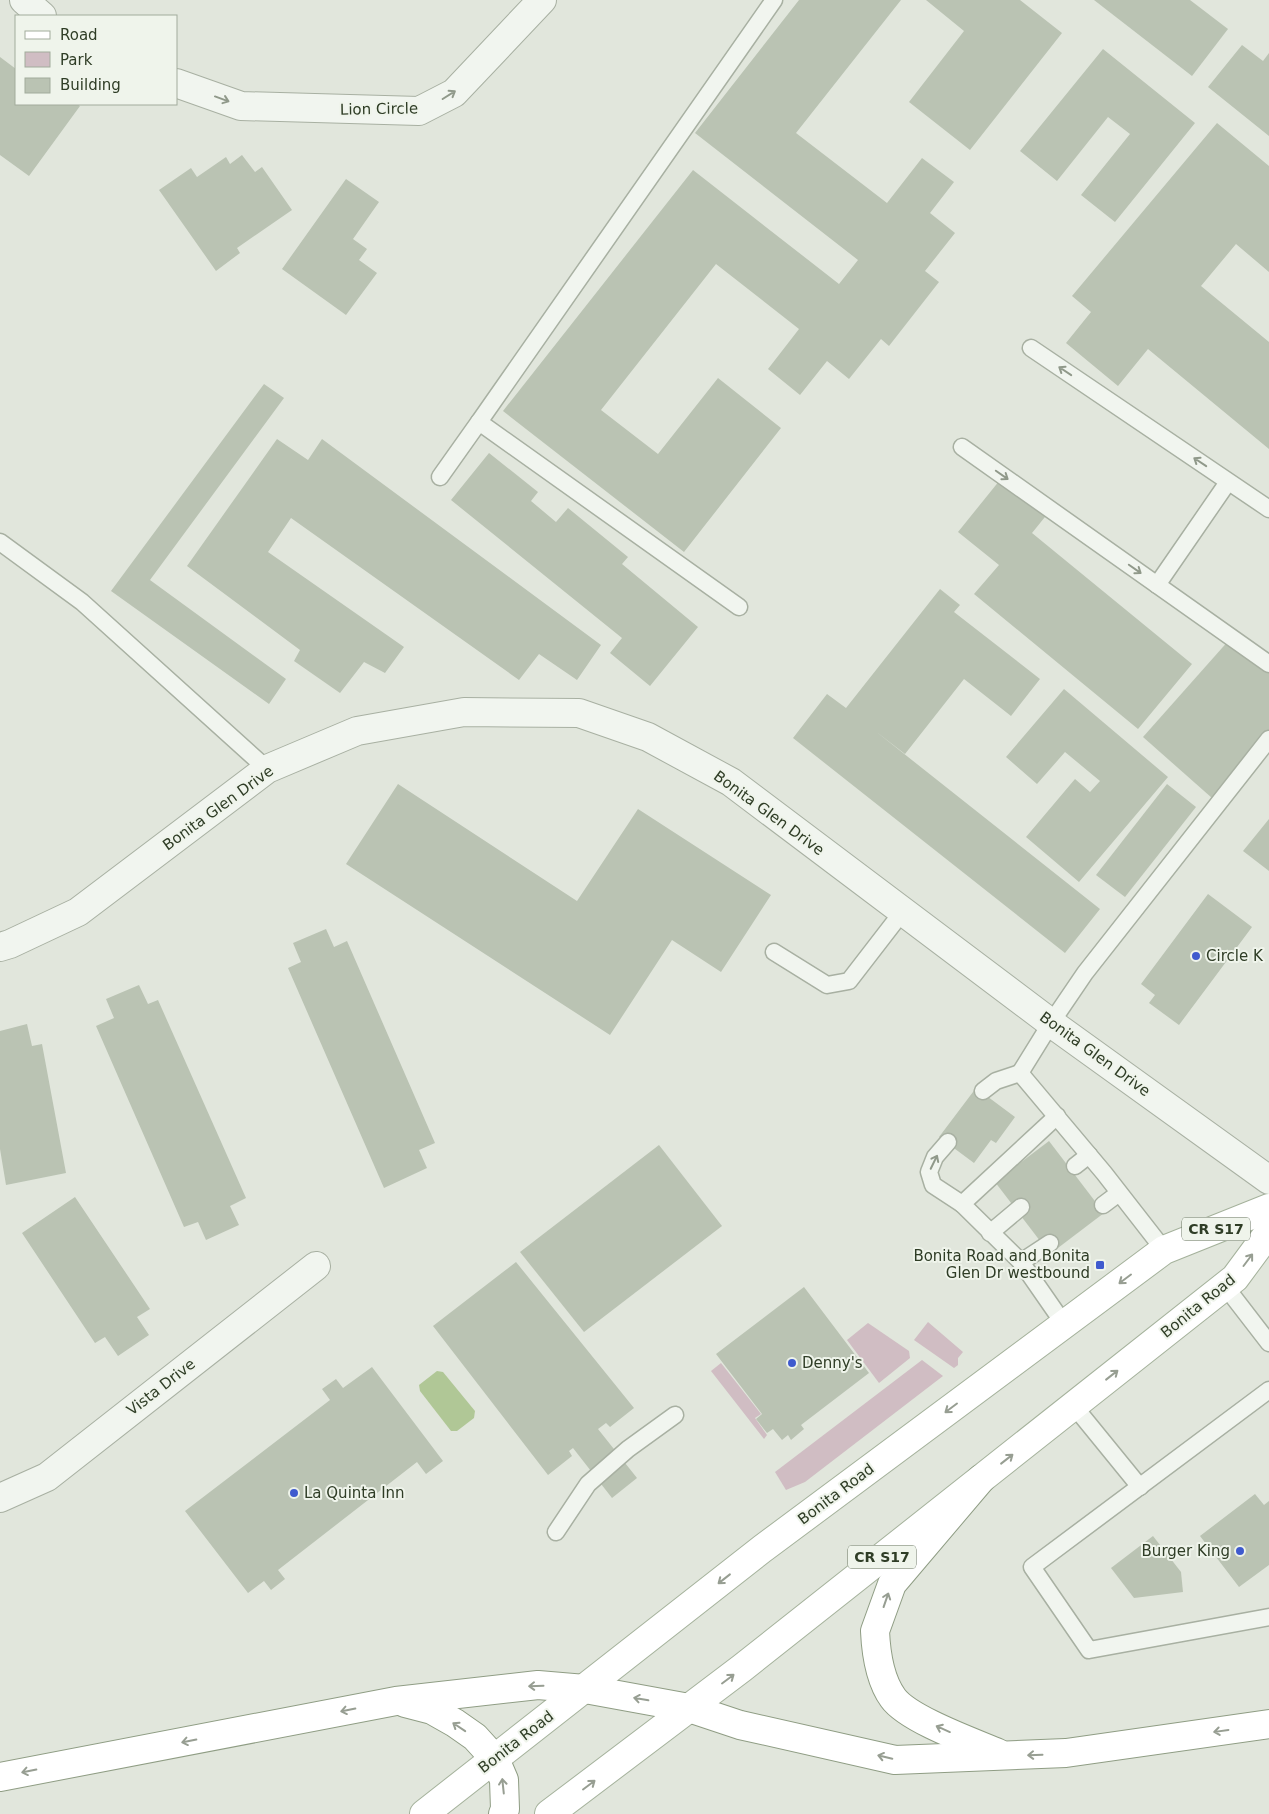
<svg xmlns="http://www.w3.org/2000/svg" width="1269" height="1814" font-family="'DejaVu Sans',sans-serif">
	<rect width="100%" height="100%" fill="#e1e6dc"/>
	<g fill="#d0bdc3">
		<polygon points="928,1322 963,1352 958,1358 958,1365 954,1368 914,1340"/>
		<polygon points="868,1323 909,1351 910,1358 879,1383 847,1340"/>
		<polygon points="922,1360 943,1376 805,1482 786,1490 775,1472"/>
		<polygon points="721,1363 761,1414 755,1418 767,1435 764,1439 711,1371"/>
	</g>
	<polygon fill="#b0c796" points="437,1371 443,1372 475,1411 474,1418 457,1431 451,1431 420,1391 419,1385"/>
	<g fill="#bac3b3">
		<polygon points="799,0 901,0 796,133 887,203 922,158 954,182 930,213 955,233 925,271 939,282 889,346 881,339 849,379 827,361 800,395 768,369 799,329 716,264 601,410 658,454 718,378 781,428 684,552 503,411 693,170 839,284 858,260 695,133"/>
		<polygon points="926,0 1020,0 1062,33 970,150 909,102 964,31"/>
		<polygon points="1094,0 1190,0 1228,29 1192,76"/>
		<polygon points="1242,45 1263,61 1269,53 1269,136 1208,87"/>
		<polygon points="1103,49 1195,123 1115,222 1081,195 1130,134 1108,117 1057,181 1020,151"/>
		<polygon points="0,57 16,69 16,104 77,104 80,106 29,176 0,155"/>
		<polygon points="1217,123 1269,166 1269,272 1236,244 1201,286 1269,342 1269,449 1148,349 1118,386 1066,343 1091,312 1072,296"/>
		<polygon points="242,155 255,172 262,167 292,210 237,248 240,253 216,271 159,190 191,168 197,177 226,157 230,164"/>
		<polygon points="346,179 379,202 353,239 367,249 359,260 377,273 346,315 282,269"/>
		<polygon points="264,384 284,398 150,580 286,679 269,704 111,591"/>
		<polygon points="277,439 308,460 322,439 601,645 577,680 539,654 519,680 291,518 268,552 404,647 385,673 364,662 340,693 294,661 300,650 187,566"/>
		<polygon points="489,453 538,492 531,501 556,522 568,508 628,557 622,564 698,627 650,686 610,653 622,638 451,500"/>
		<polygon points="1004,475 1049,512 1032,533 1192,664 1138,729 974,594 999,565 958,532"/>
		<polygon points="940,589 960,605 954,612 1040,679 1011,716 964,679 905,754 874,730 1100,909 1065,953 793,738 827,694 846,708"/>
		<polygon points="1230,639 1269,673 1269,733 1212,798 1143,737"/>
		<polygon points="1064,689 1168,777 1079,882 1026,837 1075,779 1090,792 1100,781 1065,752 1037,784 1006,757"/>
		<polygon points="398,784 577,901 638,809 771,895 721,972 672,940 610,1035 346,864"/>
		<polygon points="1167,784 1196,807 1125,897 1096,875"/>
		<polygon points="1269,819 1269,871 1243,851"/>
		<polygon points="1208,894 1252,927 1179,1025 1149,1003 1155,995 1141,984"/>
		<polygon points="326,929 334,947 347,941 435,1143 419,1150 427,1168 384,1188 288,968 301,962 293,943"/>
		<polygon points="139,985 148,1004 158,1000 246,1198 230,1206 239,1225 206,1240 198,1222 184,1227 96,1026 114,1018 106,999"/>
		<polygon points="27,1024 32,1046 42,1044 66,1173 6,1185 0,1149 0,1031"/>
		<polygon points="976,1088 1015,1117 996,1143 991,1140 974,1163 939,1137"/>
		<polygon points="1049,1141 1104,1213 1050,1254 995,1182"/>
		<polygon points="659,1145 722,1226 584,1332 520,1252"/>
		<polygon points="75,1197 150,1309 137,1317 149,1335 118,1356 105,1337 95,1343 22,1233"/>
		<polygon points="516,1262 634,1408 610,1427 606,1423 598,1429 637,1478 612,1498 573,1448 569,1451 572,1456 548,1475 433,1326"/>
		<polygon points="804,1287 869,1373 801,1425 804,1429 791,1440 788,1435 782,1440 773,1429 767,1433 756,1419 762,1414 716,1354"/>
		<polygon points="372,1367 443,1461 426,1474 417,1462 278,1570 285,1579 271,1590 264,1581 248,1593 185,1511 330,1400 322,1389 336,1379 343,1388"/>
		<polygon points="1255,1494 1264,1505 1269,1501 1269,1565 1239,1587 1200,1536"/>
		<polygon points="1153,1536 1181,1572 1183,1592 1134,1598 1111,1568"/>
	</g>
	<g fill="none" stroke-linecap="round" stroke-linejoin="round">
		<g stroke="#a8b0a2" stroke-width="19">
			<g id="lane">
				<polyline points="1031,348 1269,509"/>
				<polyline points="962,447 1269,664"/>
				<polyline points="440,477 479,422"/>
				<polyline points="0,542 82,602 267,769"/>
				<polyline points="1157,585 1228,482"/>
				<polyline points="739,607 479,422 774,0"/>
				<polyline points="774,952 827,985 849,981 903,911"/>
				<polyline points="983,1091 996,1081 1020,1073"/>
				<polyline points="1057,1116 962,1204 1021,1262 1064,1324"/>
				<polyline points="948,1142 935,1157 929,1172 933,1185 962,1204"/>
				<polyline points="1075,1166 1089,1155"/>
				<polyline points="1103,1205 1119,1193"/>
				<polyline points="990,1233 1021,1207"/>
				<polyline points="1164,1250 1104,1173 1020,1073 1051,1023 1085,973 1269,739"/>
				<polyline points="1021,1262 1050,1243"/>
				<polyline points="1225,1286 1269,1343"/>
				<polyline points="1269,1390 1032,1567 1089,1650 1269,1617"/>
				<polyline points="1074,1406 1140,1487"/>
				<polyline points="556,1532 588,1484 628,1449 675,1415"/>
			</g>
		</g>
		<g stroke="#a8b0a2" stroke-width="30">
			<g id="street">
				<polyline points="24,0 42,16"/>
				<polyline points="176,83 241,106 419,111 454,93 542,0"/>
				<polyline points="0,947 10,944 78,912 267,769 357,731 464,712 579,713 648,737 731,782 1051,1023 1269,1180"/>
				<polyline points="0,1498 47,1477 316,1266"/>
			</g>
		</g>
		<g stroke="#a5b29c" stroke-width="30">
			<g id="primary">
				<polyline points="424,1814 762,1549 1164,1250 1269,1208"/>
				<polyline points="549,1814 742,1668 1235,1278 1269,1232"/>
			</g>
		</g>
		<g stroke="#8f9d84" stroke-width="30">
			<g id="highway">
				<path d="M981,1479L892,1584L875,1631C876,1653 880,1680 893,1698C908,1719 972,1742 998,1753"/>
				<polyline points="405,1703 432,1710 455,1723 475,1737 495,1759 504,1780 505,1809 503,1814"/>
				<polyline points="0,1777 396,1701 538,1685 585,1689 689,1708 740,1725 895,1760 1066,1753 1269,1724"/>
			</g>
		</g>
		<use href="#lane" stroke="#f1f5ef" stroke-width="16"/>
		<use href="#street" stroke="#f1f5ef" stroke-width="28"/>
		<use href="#primary" stroke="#fff" stroke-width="28"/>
		<use href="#highway" stroke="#fff" stroke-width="28"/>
	</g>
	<defs><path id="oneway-shaft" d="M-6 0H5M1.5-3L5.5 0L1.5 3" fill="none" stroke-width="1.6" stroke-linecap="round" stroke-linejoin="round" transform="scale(1.25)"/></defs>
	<g stroke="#90998a">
		<use href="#oneway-shaft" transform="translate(449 95) rotate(-32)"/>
		<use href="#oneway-shaft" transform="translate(222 99) rotate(20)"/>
		<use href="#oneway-shaft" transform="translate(1065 371) rotate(-146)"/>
		<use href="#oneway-shaft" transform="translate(1200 462) rotate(-146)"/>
		<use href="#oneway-shaft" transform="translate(1002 475) rotate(35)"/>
		<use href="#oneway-shaft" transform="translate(1135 569) rotate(35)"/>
		<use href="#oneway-shaft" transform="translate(934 1162) rotate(-64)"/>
	</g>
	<g stroke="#979e92">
		<use href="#oneway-shaft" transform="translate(1248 1260) rotate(-53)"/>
		<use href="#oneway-shaft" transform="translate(1125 1279) rotate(143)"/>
		<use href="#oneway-shaft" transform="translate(1112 1375) rotate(-38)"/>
		<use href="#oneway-shaft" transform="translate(951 1408) rotate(143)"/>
		<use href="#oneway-shaft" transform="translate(1007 1459) rotate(-38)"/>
		<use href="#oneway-shaft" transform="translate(724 1579) rotate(142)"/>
		<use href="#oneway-shaft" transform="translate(886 1600) rotate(-71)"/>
		<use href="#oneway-shaft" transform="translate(728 1679) rotate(-37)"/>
		<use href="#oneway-shaft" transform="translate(536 1686) rotate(178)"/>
		<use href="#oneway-shaft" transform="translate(641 1699) rotate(-170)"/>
		<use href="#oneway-shaft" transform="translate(348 1710) rotate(169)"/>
		<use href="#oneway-shaft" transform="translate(459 1727) rotate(-146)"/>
		<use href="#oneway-shaft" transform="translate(943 1729) rotate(-156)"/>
		<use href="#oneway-shaft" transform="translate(1221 1731) rotate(172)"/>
		<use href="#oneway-shaft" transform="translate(189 1741) rotate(169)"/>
		<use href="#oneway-shaft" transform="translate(1035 1755) rotate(178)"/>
		<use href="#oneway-shaft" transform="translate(885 1757) rotate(-167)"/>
		<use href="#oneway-shaft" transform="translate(29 1771) rotate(169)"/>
		<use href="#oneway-shaft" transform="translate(589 1785) rotate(-37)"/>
		<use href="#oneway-shaft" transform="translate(503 1786) rotate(-96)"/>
	</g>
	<g fill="#3f5ace" stroke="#eff4eb" stroke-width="2">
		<circle cx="1196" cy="956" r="5"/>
		<rect x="1095" y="1260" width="10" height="10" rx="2.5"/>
		<circle cx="792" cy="1363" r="5"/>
		<circle cx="294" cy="1493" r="5"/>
		<circle cx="1240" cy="1551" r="5"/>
	</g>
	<g text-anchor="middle" stroke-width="4" stroke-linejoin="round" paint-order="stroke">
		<g fill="#eff4eb" stroke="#697461" stroke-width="1">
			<rect x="1182" y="1217.5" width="68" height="23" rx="4"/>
			<rect x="848" y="1545.5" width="68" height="23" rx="4"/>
		</g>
		<g font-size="14" font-weight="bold" fill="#2f3d26">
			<text x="1216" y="1234">CR S17</text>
			<text x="882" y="1562">CR S17</text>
		</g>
		<g font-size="15" fill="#2f3d26" stroke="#eff4eb">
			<text transform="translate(379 109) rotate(-1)" y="5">Lion Circle</text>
			<text transform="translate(218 808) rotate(-36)" y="5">Bonita Glen Drive</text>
			<text transform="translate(769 813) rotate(36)" y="5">Bonita Glen Drive</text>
			<text transform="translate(1095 1054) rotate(36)" y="5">Bonita Glen Drive</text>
			<text transform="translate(1198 1306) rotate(-39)" y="5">Bonita Road</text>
			<text transform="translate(161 1387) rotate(-38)" y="5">Vista Drive</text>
			<text transform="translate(836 1494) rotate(-37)" y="5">Bonita Road</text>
			<text transform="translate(516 1742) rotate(-38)" y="5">Bonita Road</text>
		</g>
		<g font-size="15" fill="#2f3d26" stroke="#eff4eb" text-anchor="start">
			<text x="1206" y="961">Circle K</text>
			<text x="1090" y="1261" text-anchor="end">Bonita Road and Bonita<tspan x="1090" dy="17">Glen Dr westbound</tspan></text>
			<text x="802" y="1368">Denny's</text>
			<text x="304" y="1498">La Quinta Inn</text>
			<text x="1230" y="1556" text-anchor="end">Burger King</text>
		</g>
	</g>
	<rect x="15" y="15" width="162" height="90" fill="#eff4eb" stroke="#a2ab9c"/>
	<rect x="25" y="31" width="25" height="8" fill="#ffffff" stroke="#a2ab9c"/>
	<text x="60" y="40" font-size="15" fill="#2f3d26">Road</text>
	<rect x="25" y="52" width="25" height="15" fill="#d0bdc3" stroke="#a2ab9c"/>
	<text x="60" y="65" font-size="15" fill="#2f3d26">Park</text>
	<rect x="25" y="78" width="25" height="15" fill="#bac3b3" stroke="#a2ab9c"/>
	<text x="60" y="90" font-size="15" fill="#2f3d26">Building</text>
</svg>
